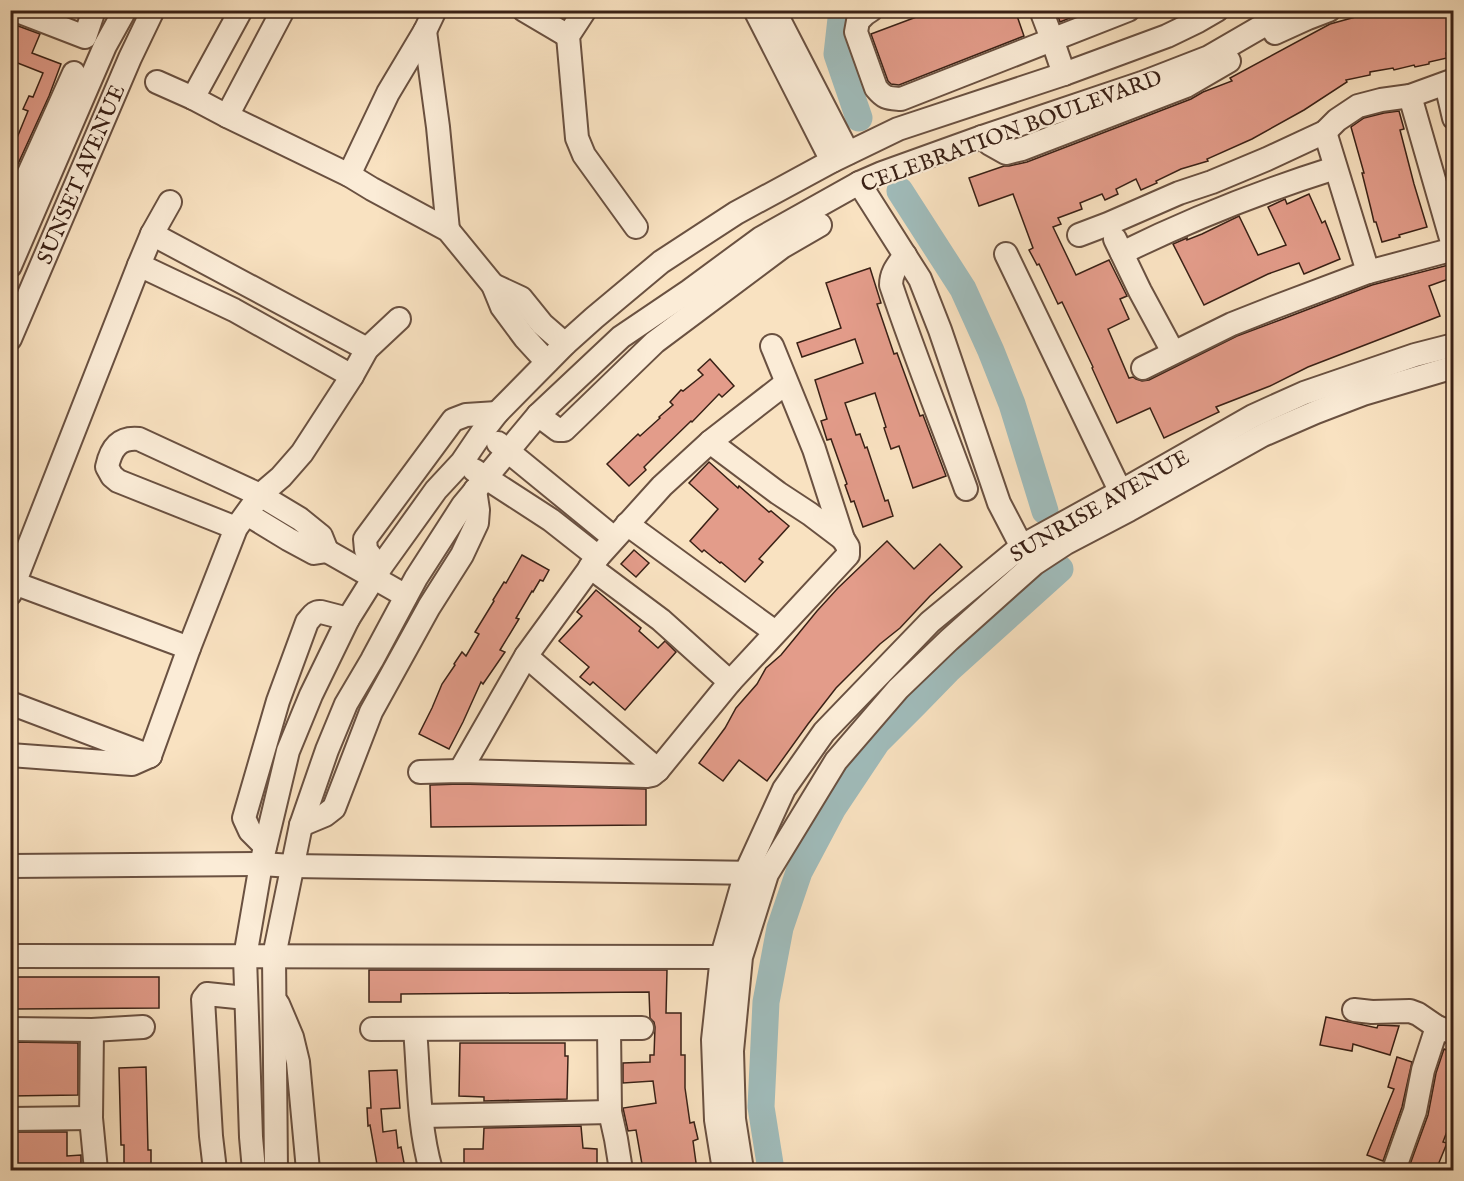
<svg xmlns="http://www.w3.org/2000/svg" width="1464" height="1181" font-family="'IM FELL English',serif">
	<rect width="100%" height="100%" fill="#f9e2c1"/>
	<filter id="stains"><feTurbulence type="fractalNoise" baseFrequency=".00333" numOctaves="4"/><feColorMatrix values="0 0 0 0 .2 0 0 0 0 .09 0 0 0 0 .02 0 0 0 .5 -.17"/></filter>
	<radialGradient id="worn" r=".72"><stop offset=".6" stop-color="#630" stop-opacity="0"/><stop offset="1" stop-color="#630" stop-opacity=".3"/></radialGradient>
	<g fill="none" stroke-linecap="round" stroke-linejoin="round">
		<g stroke="#a0bcbb" stroke-width="27">
			<polyline points="842,10 837,54 859,118"/>
			<polyline points="900,191 963,289 991,351 1012,404 1045,511"/>
			<polyline points="771,1170 761,1107 766,1002 780,928 799,872 833,808 877,742 915,704 948,670 1060,569"/>
		</g>
	</g>
	<g fill="#e39c8a" stroke="#3a2116" stroke-width="1.5">
		<polygon points="935,10 1015,10 1024,36 899,85 891,84 888,81 871,34"/>
		<polygon points="1056,10 1090,10 1060,22"/>
		<polygon points="1381,10 1452,10 1454,20 1454,51 1446,53 1447,58 1429,62 1429,64 1415,67 1414,65 1394,70 1393,68 1370,72 1370,75 1346,80 1347,82 1304,110 1252,139 1207,159 1208,161 1181,169 1156,181 1157,183 1141,190 1136,179 1116,189 1118,194 1105,200 1102,194 1080,203 1082,209 1058,218 1061,224 1053,227 1076,275 1109,260 1127,296 1120,299 1129,319 1108,329 1129,378 1133,377 1136,379 1142,381 1149,380 1237,336 1280,320 1372,285 1452,264 1454,267 1454,277 1429,286 1440,316 1308,367 1270,386 1216,407 1219,412 1164,438 1150,408 1117,423 1092,368 1093,367 1062,302 1058,304 1039,264 1037,265 1029,250 1033,248 1013,194 979,206 969,178 1004,166 1009,166 1027,162 1191,99 1203,92 1232,81 1230,78 1330,24"/>
		<polygon points="10,23 40,34 32,53 61,64 49,96 17,166 10,164 10,144 14,145 28,111 23,109 29,96 33,97 43,73 10,60"/>
		<polygon points="1399,111 1404,129 1400,130 1414,184 1427,227 1399,235 1400,237 1382,242 1376,222 1374,222 1371,209 1362,173 1364,173 1351,127 1364,118 1384,113"/>
		<polygon points="1309,194 1322,223 1325,221 1340,259 1304,274 1299,263 1268,274 1204,305 1173,244 1187,238 1187,240 1202,234 1239,216 1258,255 1286,245 1268,207 1285,199 1287,204"/>
		<polygon points="870,268 881,303 877,304 894,354 897,353 920,416 923,415 946,476 913,488 899,446 891,449 884,428 886,427 875,393 845,403 856,435 860,434 865,448 867,447 885,501 888,500 893,516 863,527 854,501 851,502 845,485 847,484 831,439 827,440 821,421 827,419 815,380 863,363 855,339 802,357 797,343 841,328 826,283"/>
		<polygon points="710,359 734,386 722,397 719,394 692,422 691,421 657,454 644,467 646,470 629,486 607,464 638,434 640,436 660,418 659,417 673,405 670,402 681,390 683,391 703,375 698,370"/>
		<polygon points="709,462 738,488 739,486 769,512 771,511 789,526 759,559 763,562 745,582 721,562 720,563 704,550 702,552 690,541 718,509 689,483"/>
		<polygon points="887,541 914,569 940,544 962,567 930,596 900,628 880,644 836,688 808,724 767,781 739,760 723,781 699,763 725,728 736,708 757,684 766,668 781,655 817,611 838,588"/>
		<polygon points="634,550 649,563 636,577 621,564"/>
		<polygon points="522,555 549,570 543,581 540,580 533,592 532,591 516,618 519,619 500,650 505,652 483,684 481,682 463,722 449,749 419,734 432,708 442,684 455,665 454,664 462,652 466,656 479,634 475,632 494,601 493,600 504,582 506,583"/>
		<polygon points="596,590 641,628 639,631 658,648 665,641 676,652 625,710 593,682 590,685 580,677 589,667 559,641 582,616 577,612"/>
		<polygon points="460,784 646,789 646,825 431,827 430,785"/>
		<polygon points="369,970 667,970 666,1013 681,1013 681,1055 685,1055 685,1088 690,1123 694,1122 698,1139 693,1141 697,1170 643,1170 636,1130 628,1131 623,1108 656,1103 653,1081 623,1083 623,1063 650,1062 650,1055 654,1055 655,1027 654,1022 650,1018 649,992 401,994 401,1002 369,1002"/>
		<polygon points="15,977 159,977 159,1008 15,1009"/>
		<polygon points="1326,1017 1377,1028 1378,1025 1399,1026 1390,1055 1353,1044 1352,1051 1320,1045"/>
		<polygon points="10,1042 78,1043 78,1095 10,1096"/>
		<polygon points="460,1043 565,1043 565,1056 568,1056 567,1099 484,1101 484,1097 459,1096"/>
		<polygon points="1444,1049 1454,1053 1454,1102 1447,1119 1451,1121 1443,1142 1447,1143 1436,1170 1408,1170 1428,1115 1436,1073"/>
		<polygon points="1397,1057 1412,1062 1402,1107 1383,1161 1367,1155 1394,1089 1388,1087"/>
		<polygon points="146,1067 148,1150 151,1150 151,1165 124,1166 124,1145 121,1145 119,1068"/>
		<polygon points="397,1070 400,1108 381,1109 383,1132 396,1130 398,1148 401,1147 405,1168 391,1170 378,1170 370,1125 368,1126 367,1108 371,1108 369,1071"/>
		<polygon points="581,1126 583,1148 597,1149 597,1170 464,1170 464,1149 483,1149 484,1128"/>
		<polygon points="10,1132 67,1132 67,1156 81,1155 81,1170 10,1170"/>
	</g>
	<g fill="none" stroke-linecap="round" stroke-linejoin="round">
		<g stroke="#6a5141" stroke-width="26">
			<g id="minor">
				<polyline points="15,10 85,37 94,10"/>
				<polyline points="524,10 568,36"/>
				<polyline points="585,10 568,36 577,138 584,155 636,227"/>
				<polyline points="755,10 832,161"/>
				<polyline points="774,10 848,153"/>
				<path d="M871,10L865,14L858,21L856,32L876,88C885,99 888,98 901,99L1128,10"/>
				<polyline points="1041,10 1052,39 1064,74"/>
				<polyline points="425,31 438,127 448,230"/>
				<polyline points="1275,33 1308,18 1329,10"/>
				<polyline points="157,82 193,98 227,116 349,175 372,189 448,230 493,285 502,307 525,338 547,362"/>
				<polyline points="1446,84 1454,118"/>
				<polyline points="193,98 241,10"/>
				<polyline points="227,116 283,10"/>
				<polyline points="1325,132 1368,272"/>
				<polyline points="982,137 990,144 1006,153 1022,149 1186,86 1229,61"/>
				<polyline points="349,175 388,93 425,31 435,10"/>
				<polyline points="859,183 920,279 940,330 999,503 1024,551 1029,558"/>
				<polyline points="10,215 74,73"/>
				<polyline points="152,234 367,349"/>
				<polyline points="1079,235 1108,224 1179,193 1212,182 1267,159 1325,132 1337,120 1358,106 1381,100 1410,96 1454,80"/>
				<polyline points="1115,239 1140,291 1173,352"/>
				<path d="M1122,253C1191,219 1262,191 1335,168"/>
				<polyline points="1006,254 1126,503"/>
				<path d="M905,255C898,265 891,272 891,285C914,354 941,421 966,489"/>
				<polyline points="139,265 234,310 352,376"/>
				<polyline points="10,266 105,46 125,10"/>
				<polyline points="493,285 521,298 542,324 565,344"/>
				<polyline points="10,339 130,58 153,10"/>
				<polyline points="1143,368 1232,324 1275,307 1368,272 1454,249 1410,96"/>
				<polyline points="538,415 558,430 564,430 655,342 782,247 820,225"/>
				<polyline points="710,442 778,493 810,514 843,539"/>
				<polyline points="498,443 614,538"/>
				<polyline points="474,470 551,520 598,557"/>
				<polyline points="627,524 775,632"/>
				<path d="M236,528L118,481L112,476L107,467C111,448 119,437 139,439L260,495L300,519L321,536L327,551L314,553L288,539L247,514"/>
				<polyline points="327,551 406,596"/>
				<polyline points="590,567 661,620 730,682"/>
				<polyline points="380,568 366,550 365,539 453,420 466,415 497,413"/>
				<polyline points="14,583 189,648"/>
				<polyline points="10,594 139,265 152,234 170,202"/>
				<polyline points="526,656 658,770"/>
				<polyline points="10,703 150,756"/>
				<polyline points="10,755 132,764 150,756"/>
				<polyline points="150,756 189,648 236,528 260,495 281,477 302,453 352,376 367,349 399,319"/>
				<polyline points="460,771 526,656 598,557 662,486 710,442 786,383"/>
				<polyline points="420,772 460,771 647,776 652,775 658,770 730,682 848,555 848,547 843,539 814,449 772,346"/>
				<polyline points="301,825 325,815 334,808 371,712 429,607 462,555 477,523 478,510 475,490"/>
				<path d="M265,846L250,831L244,818L278,701L307,622C312,617 314,611 321,612L348,619"/>
				<polyline points="10,866 261,864 292,866 759,873"/>
				<polyline points="10,956 735,957"/>
				<polyline points="278,1004 292,1037 298,1062 308,1170"/>
				<polyline points="1354,1010 1372,1012 1410,1011 1418,1014 1437,1027"/>
				<polyline points="10,1029 92,1030 143,1027"/>
				<polyline points="372,1029 642,1028"/>
				<path d="M415,1029C419,1076 418,1125 431,1170"/>
				<polyline points="609,1029 610,1112 616,1139 621,1170"/>
				<polyline points="92,1030 91,1118 96,1170"/>
				<polyline points="422,1116 610,1112"/>
				<polyline points="10,1119 91,1118"/>
				<polyline points="215,1170 211,1136 203,999 207,994 246,998"/>
				<polyline points="254,1170 251,1137 245,957 261,864 288,751 311,695 348,619 380,568 436,490 462,462 483,431 497,413 565,344 594,318 661,262 736,213 832,161 898,129 1064,74 1167,36 1198,21 1217,10"/>
				<polyline points="276,1170 274,956 301,825 327,750 346,704 372,660 416,578 463,505 538,415 621,337 689,291 761,238 859,183 882,173 982,137 1142,83 1209,57 1290,10"/>
				<polyline points="724,1170 716,1120 713,1040 722,956 746,872 784,789 824,732 930,622 1022,546 1120,492 1253,416 1304,393 1415,355 1454,345"/>
				<polyline points="742,1170 734,1119 732,1051 741,957 767,874 836,761 898,689 949,640 1034,564 1066,543 1129,510 1263,435 1316,412 1363,394 1454,367"/>
				<polyline points="1394,1170 1415,1111 1423,1070 1437,1027 1454,1033"/>
			</g>
		</g>
		<use href="#minor" stroke="#fbecd7" stroke-width="22"/>
	</g>
	<g text-anchor="middle" stroke-width="4.5" stroke-linejoin="round" paint-order="stroke">
		<g font-size="22" fill="#3a2116" stroke="#fbecd7">
			<text transform="translate(1011 130) rotate(-20)" y="8">CELEBRATION BOULEVARD</text>
			<text transform="translate(80 174) rotate(-67)" y="8">SUNSET AVENUE</text>
			<text transform="translate(1099 505) rotate(-30)" y="8">SUNRISE AVENUE</text>
		</g>
	</g>
	<rect width="1464" height="1181" fill="none" stroke="#f9e2c1" stroke-width="36"/>
	<rect x="12" y="12" width="1440" height="1157" fill="none" stroke="#3a2116" stroke-width="3"/>
	<rect x="18" y="18" width="1428" height="1145" fill="none" stroke="#3a2116" stroke-width="1.5"/>
	<rect width="100%" height="100%" filter="url(#stains)"/>
	<rect width="100%" height="100%" fill="url(#worn)"/>
</svg>
